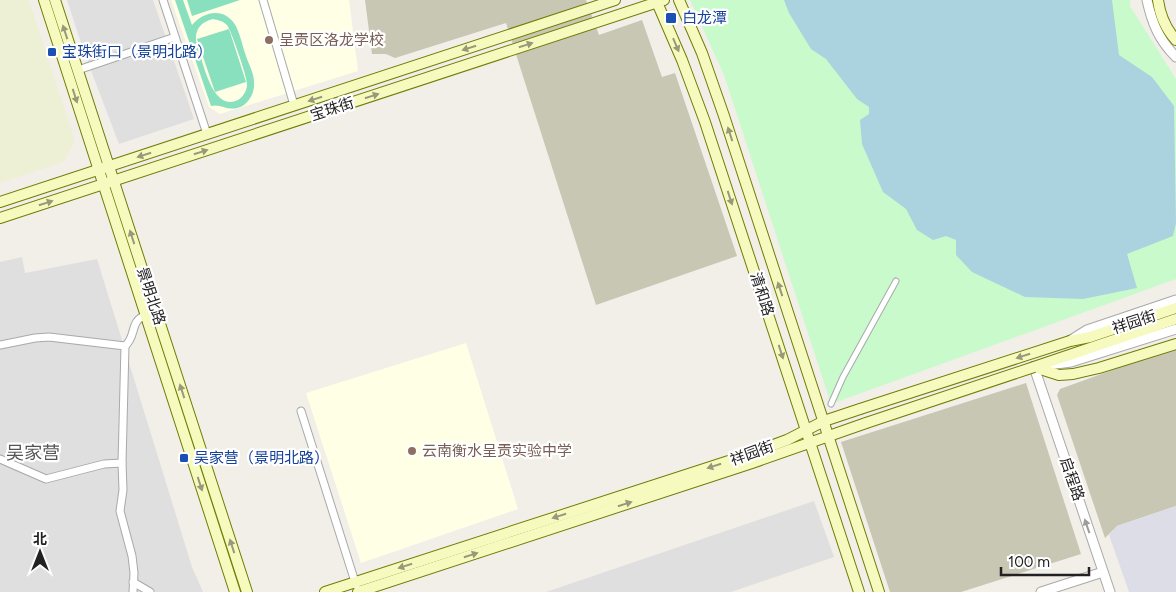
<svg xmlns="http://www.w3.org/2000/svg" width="1176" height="592" font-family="Figtree,'Noto Sans SC',sans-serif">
	<rect width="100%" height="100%" fill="#f2efe9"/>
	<g fill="#e0dfdf">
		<polygon points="67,0 153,0 194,119 119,144 84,52"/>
		<polygon points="22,257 25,273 97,259 192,567 203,592 0,592 0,262"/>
		<polygon points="814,501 834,557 731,592 546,592"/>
	</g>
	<g fill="#ffffe5">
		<polygon points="171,0 349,0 358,71 220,114 209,107"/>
		<polygon points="466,343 518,509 361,563 306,393"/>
	</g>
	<g fill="#c7c7b4">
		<polygon points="365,0 586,0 599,35 642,20 662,77 675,73 737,256 596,305 506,23 395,58 386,54 372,54"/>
		<polygon points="1176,347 1176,506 1117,526 1105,538 1057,395 1060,389"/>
		<polygon points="1026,383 1081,554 961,592 890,592 841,442"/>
	</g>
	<polygon fill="#eef0d5" points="0,0 29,0 75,141 64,162 0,183"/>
	<polygon fill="#c8facc" points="690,0 1130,0 1130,6 1176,79 1176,279 831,404 724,75"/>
	<g fill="#88e0be" fill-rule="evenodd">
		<path d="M175,0H183L192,25C203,12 222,7 234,23C240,32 242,45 246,56C249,65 255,75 254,85C254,93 250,100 244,105C230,114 222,103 211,106ZM213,19C218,20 223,21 227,25C231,30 247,76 247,84C247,90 244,96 238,100C211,113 202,57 196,41C195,29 201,22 213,19Z"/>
		<polygon points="187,0 240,0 192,16"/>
		<polygon points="229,29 246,82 215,92 197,39"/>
	</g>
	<polygon fill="#dddde8" points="1176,506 1176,592 1129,592 1109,535 1117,526"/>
	<polygon fill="#aad3df" points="784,0 1112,0 1119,55 1152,77 1174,106 1176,223 1173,236 1127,254 1137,288 1083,299 1025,297 972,272 956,255 956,240 946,236 933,240 917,230 906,209 883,192 862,144 860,120 869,114 869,107 857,99 826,59 811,49 789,13"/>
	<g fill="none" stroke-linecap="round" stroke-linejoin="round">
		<g stroke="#a9a9a9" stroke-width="7">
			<polyline id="pedestrian" points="831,404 843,377 896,281"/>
		</g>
		<g stroke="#a9a9a9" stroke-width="9">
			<g id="minor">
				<polyline points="163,0 207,134"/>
				<polyline points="263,0 294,105"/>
				<polyline points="78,70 175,37"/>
				<path d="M0,345L35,338L49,337L125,346C137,336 129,321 146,315"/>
				<polyline points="125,346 122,463 123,490 120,511 132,556 134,573 133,592"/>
				<polyline points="301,411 356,585"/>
				<polyline points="0,459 46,479 104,464 122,463"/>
				<polyline points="133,582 150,592"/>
			</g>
		</g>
		<g stroke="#a9a9a9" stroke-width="11">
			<g id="tertiary">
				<path d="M1147,0C1152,23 1159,40 1176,57"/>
				<polyline points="1071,340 1087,330 1176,300"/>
				<polyline points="1041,592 1103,572"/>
				<polyline points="1110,592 1034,367 1071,362 1176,329"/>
			</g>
		</g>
		<g stroke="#707d05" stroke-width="12">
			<g id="secondary">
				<polyline points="44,0 235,592"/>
				<polyline points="55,0 247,592"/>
				<polyline points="656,0 682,60 705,122 859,592"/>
				<polyline points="679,0 702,53 724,116 879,592"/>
				<path d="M1158,0C1160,15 1165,28 1176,40"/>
				<polyline points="0,202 615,0"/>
				<polyline points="0,218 664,0"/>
				<polyline points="1070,341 1090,337 1176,308"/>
				<polyline points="1034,367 1176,319"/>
				<polyline points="1034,367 1059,375 1073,374 1099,368 1176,344"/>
				<polyline points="325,592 741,457 787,440 824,421 860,409"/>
				<polyline points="358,592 752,463 866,423"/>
			</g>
		</g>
		<use href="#pedestrian" stroke="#fff" stroke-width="5"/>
		<use href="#minor" stroke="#fff" stroke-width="7"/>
		<use href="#tertiary" stroke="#fff" stroke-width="9"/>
		<use href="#secondary" stroke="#f7fabf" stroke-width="10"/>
		<g stroke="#707d05" stroke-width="12" stroke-linecap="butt">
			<g id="secondary-bridge">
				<polyline points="860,409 1070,341"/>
				<polyline points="866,423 1034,367"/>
			</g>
		</g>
		<use href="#secondary-bridge" stroke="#f7fabf" stroke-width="10"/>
	</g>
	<defs><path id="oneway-solid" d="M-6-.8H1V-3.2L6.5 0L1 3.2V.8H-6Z" transform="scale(1.25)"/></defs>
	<g fill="#979978">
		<use href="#oneway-solid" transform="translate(65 32) rotate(-108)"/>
		<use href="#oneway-solid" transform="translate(526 45) rotate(-18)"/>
		<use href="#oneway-solid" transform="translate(676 45) rotate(67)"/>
		<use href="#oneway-solid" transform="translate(469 48) rotate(162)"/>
		<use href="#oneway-solid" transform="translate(75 96) rotate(72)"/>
		<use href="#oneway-solid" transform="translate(372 96) rotate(-18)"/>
		<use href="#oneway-solid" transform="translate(315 99) rotate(162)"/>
		<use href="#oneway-solid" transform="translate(730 134) rotate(-108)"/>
		<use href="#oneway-solid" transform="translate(201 152) rotate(-18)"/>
		<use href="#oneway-solid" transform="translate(144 155) rotate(162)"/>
		<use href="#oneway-solid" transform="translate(730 198) rotate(72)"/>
		<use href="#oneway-solid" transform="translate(46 203) rotate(-18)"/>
		<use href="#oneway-solid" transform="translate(132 237) rotate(-108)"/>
		<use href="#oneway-solid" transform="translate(780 289) rotate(-108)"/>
		<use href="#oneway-solid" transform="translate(781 352) rotate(72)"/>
		<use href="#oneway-solid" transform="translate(1023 356) rotate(162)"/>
		<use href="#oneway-solid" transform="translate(182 391) rotate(-108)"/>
		<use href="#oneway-solid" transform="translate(714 466) rotate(162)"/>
		<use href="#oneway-solid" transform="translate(200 484) rotate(72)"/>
		<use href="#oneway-solid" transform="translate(625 504) rotate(-18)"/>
		<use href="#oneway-solid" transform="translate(559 516) rotate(162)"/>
		<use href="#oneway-solid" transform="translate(232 546) rotate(-108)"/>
		<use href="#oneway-solid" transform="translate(471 555) rotate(-18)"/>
		<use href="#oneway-solid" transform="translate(405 566) rotate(162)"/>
	</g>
	<use fill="#9c9c9c" href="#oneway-solid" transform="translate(1087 526) rotate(-109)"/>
	<g fill="#1a4fb4" stroke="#fff" stroke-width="2">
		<rect x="665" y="12" width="12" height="12" rx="2.5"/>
		<rect x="47" y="47" width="10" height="10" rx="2.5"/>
		<rect x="179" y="453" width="10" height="10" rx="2.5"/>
	</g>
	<g fill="#8d6e63" stroke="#fff" stroke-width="2">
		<circle cx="269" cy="40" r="5"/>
		<circle cx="412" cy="451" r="5"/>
	</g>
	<g text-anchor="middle" stroke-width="4.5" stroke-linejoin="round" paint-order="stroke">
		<g font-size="15" fill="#164399" stroke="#fff" text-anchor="start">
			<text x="682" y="23">白龙潭</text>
			<text x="62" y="57">宝珠街口（景明北路）</text>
			<text x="194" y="463">吴家营（景明北路）</text>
		</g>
		<g font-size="15" fill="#785e54" stroke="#fff" text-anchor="start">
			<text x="279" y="45">呈贡区洛龙学校</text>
			<text x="422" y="456">云南衡水呈贡实验中学</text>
		</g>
		<g font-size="15" fill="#222" stroke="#fff">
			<text transform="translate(332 109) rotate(-18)" y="5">宝珠街</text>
			<text transform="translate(762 294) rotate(72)" y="5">清和路</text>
			<text transform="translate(151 296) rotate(72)" y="5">景明北路</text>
			<text transform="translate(1134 322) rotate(-18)" y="5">祥园街</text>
			<text transform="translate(752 453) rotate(-20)" y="5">祥园街</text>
			<text transform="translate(1072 479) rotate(71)" y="5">启程路</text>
		</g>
		<g font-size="18" fill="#555" stroke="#fff">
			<text x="33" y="459">吴家营</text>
		</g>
	</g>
	<g transform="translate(40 552)" stroke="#ffffff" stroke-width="4" paint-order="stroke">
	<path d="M0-4L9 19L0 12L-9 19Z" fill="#222222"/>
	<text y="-8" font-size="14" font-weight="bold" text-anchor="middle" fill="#222222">北</text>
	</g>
	<path d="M1001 567v8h88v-8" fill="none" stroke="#222222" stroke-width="2.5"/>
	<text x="1008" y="567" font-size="15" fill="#222222" stroke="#ffffff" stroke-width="4" paint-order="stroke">100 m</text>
</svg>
